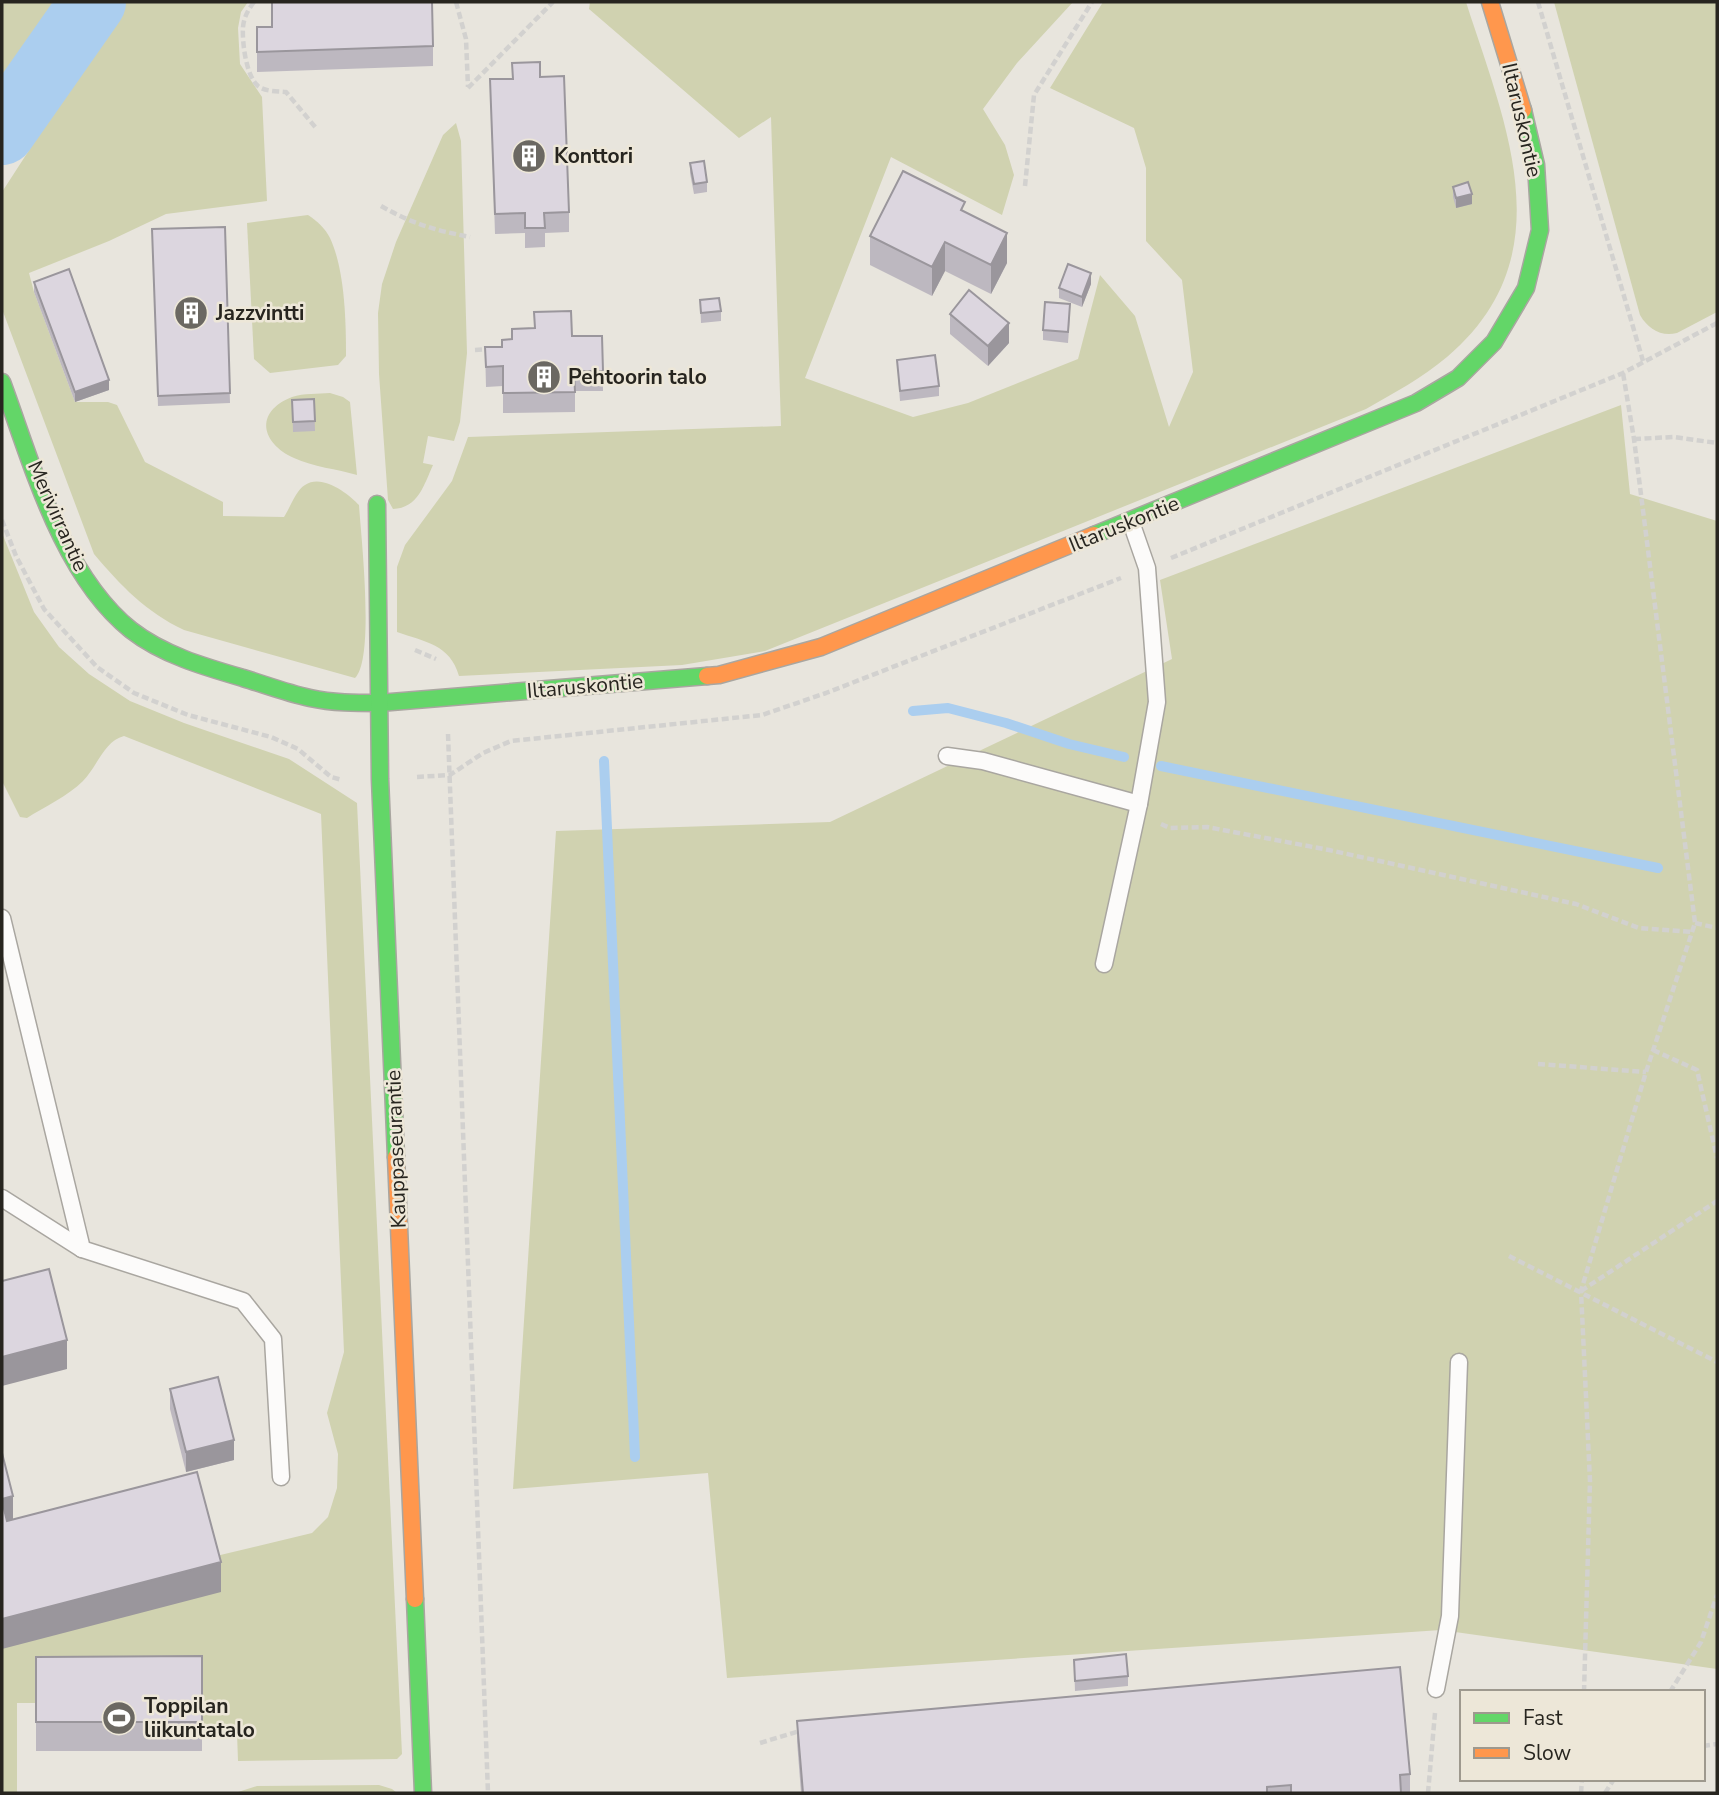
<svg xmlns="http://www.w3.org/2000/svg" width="1719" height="1795" font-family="'Nunito Sans',sans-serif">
	<rect width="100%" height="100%" fill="#e8e5dd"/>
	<g fill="#d0d2b0">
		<polygon points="2,2 56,2 2,76"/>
		<path d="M125,2H248L241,12L238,28L240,64L262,97L267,201L166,214L109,241L29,273L34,292L75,402H108L117,405L145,462L223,502V516L284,517C290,508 296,490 305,485C322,473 349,494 359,505C361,536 375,659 355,678L184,630C146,612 121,586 94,554L2,309V192Z"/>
		<path d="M590,2H1073L1017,63L983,109L1005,145L1014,175L1002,215L891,157L805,378L913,417L968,403L1078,359L1100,275L1135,316L1169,427L1193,372L1182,280L1146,241V168L1134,128L1050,88L1103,2H1466C1505,124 1566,256 1447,357C1422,378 1394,393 1366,409L765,651L682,665L459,676C450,644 425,642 397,632V567L405,545L452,481L468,437L781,426L771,117L739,138L589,9Z"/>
		<path d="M1554,2H1717V312L1677,333C1661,337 1648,329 1640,315Z"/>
		<path d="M456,123L461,141L467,353L460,422L454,441L428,436L423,463L433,465C424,485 418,508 393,509L388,500L379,374L378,313L382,284L396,242L443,135Z"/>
		<path d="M308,215C317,221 325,228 330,238C345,270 346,322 346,356L338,365L270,373L254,359L247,223Z"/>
		<path d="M330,393L343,397L350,402L357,475C337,469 313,467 294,458C261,443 254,412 292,397C304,393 318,394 330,393Z"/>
		<polygon points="1621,405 1630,494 1717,521 1717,1669 1441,1630 727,1678 708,1473 513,1489 556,831 830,822 1172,659 1160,580"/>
		<path d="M2,533L34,612L59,647L89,674L130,701L184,723L289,759L357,803L402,1754L397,1759L238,1761L237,1733L202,1732L36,1687L35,1703H17V1793H2V1649L212,1557L312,1533L328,1517L337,1488L338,1454L327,1413L344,1352L321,814L124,736C104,741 97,767 83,781C68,796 44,807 27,818L20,817L2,781Z"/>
		<polygon points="379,1785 392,1789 397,1793 235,1793 257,1786"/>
	</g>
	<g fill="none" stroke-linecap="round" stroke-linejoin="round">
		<g stroke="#abceef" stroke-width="10">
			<polyline points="913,711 948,708 1006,723 1069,744 1124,757"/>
			<polyline points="604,761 635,1457"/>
			<polyline points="1161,766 1658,868"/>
		</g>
		<polyline stroke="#abceef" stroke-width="66" points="2,132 93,2"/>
		<g stroke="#a9a6a0" stroke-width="19">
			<g id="lane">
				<polyline points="1131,522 1147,568 1157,702 1139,804"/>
				<polyline points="947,756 983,761 1139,804 1104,964"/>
				<polyline points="2,918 82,1249 243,1301 273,1339 281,1477"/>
				<polyline points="2,1198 82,1249"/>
				<polyline points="1436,1689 1450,1616 1459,1362"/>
			</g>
		</g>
		<g stroke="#a9a6a0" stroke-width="19">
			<g id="fast">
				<path d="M2,382C32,463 61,574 131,630C163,655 205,667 243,678C266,685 287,693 310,698C333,703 356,703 379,703L707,676"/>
				<polyline points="377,504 380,779 396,1157"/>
				<polyline points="1094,535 1416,403 1458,378 1494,342 1526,288 1540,230 1536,165 1523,110"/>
				<polyline points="415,1599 423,1793"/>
			</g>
		</g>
		<g stroke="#a9a6a0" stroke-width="19">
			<g id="slow">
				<polyline points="1490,2 1523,110"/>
				<polyline points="707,676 719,675 821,647 1094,535"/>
				<polyline points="396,1157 415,1599"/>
			</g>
		</g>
		<g stroke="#d2d1cf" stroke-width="4.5" stroke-dasharray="7 3.5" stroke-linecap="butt">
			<path d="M254,2C248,10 244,17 243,27C242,42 246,76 258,86C266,92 277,91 286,92L316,128"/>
			<polyline points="456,2 466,39 468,87"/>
			<polyline points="1538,2 1643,361"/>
			<polyline points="468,88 553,2"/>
			<polyline points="1025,186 1034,95 1092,2"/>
			<path d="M381,206C413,224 434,230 470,237"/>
			<polyline points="475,350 491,349"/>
			<polyline points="1634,439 1674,437 1717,443"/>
			<polyline points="2,520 16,556 44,609 97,667 134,693 188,715 271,737 298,749 331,777 342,780"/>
			<polyline points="1171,558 1623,373 1717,323"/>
			<polyline points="415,650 436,659"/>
			<polyline points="448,734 488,1793"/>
			<polyline points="417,777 450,775 483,753 511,741 762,715 826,693 1121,578"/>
			<polyline points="1161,824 1170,828 1207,827 1329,850 1576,904 1639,928 1692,932"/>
			<polyline points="1695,923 1717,928"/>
			<polyline points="1653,1050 1697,1070 1717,1158"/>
			<polyline points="1538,1064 1646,1072"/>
			<polyline points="1509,1256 1717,1362"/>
			<polyline points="1581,1291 1717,1201"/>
			<polyline points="1584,1692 1590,1481 1581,1291 1646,1072 1695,923 1634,439 1623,373"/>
			<polyline points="1670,1692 1701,1642 1717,1595"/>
			<polyline points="760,1743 803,1730"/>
			<polyline points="1703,1746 1717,1744"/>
			<polyline points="1428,1793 1435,1713"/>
			<polyline points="1581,1793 1582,1779"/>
			<polyline points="1605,1793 1614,1779"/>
		</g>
		<use href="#lane" stroke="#fcfbfa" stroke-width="16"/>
		<use href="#fast" stroke="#63d668" stroke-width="16"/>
		<use href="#slow" stroke="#ff974d" stroke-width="16"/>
	</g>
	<g fill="#bdb8c0">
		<polygon points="257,27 433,46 433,66 257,72"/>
		<polygon points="540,77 569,212 569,232 545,233 545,247 525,248 525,233 495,234 490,79"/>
		<polygon points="690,163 707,182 707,192 694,194 690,173"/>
		<polygon points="1453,187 1472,204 1456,208 1453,197"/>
		<polygon points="965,212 1007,263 991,294 945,271 932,296 870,265 870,236"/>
		<polygon points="225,227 230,403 158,406 152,229"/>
		<polygon points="34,282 109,390 75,402 34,292"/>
		<polygon points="1091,284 1082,307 1059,298 1059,288"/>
		<polygon points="700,300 721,311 721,321 701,323"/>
		<polygon points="950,314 1009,343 988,366 950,334"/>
		<polygon points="1070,314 1068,343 1043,340 1043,330"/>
		<polygon points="572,336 602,336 603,391 575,391 575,412 503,413 503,386 486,387 485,347 502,347"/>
		<polygon points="897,360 939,386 939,396 900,401"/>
		<polygon points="314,399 315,431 293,432 292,400"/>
		<polygon points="170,1389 234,1460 186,1472 170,1409"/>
		<polygon points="202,1656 202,1751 36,1751 36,1657"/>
		<polygon points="1074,1660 1128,1676 1128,1686 1075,1691"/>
		<polygon points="797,1721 1410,1774 1410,1793 801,1793 797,1741"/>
	</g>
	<g fill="#9a969c">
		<polygon points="1472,194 1472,204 1456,208 1456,198"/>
		<polygon points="1007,233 1007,263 991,294 991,265"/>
		<polygon points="945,242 945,271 932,296 932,267"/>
		<polygon points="1091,273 1091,284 1082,307 1082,297"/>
		<polygon points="1009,323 1009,343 988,366 988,346"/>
		<polygon points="109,380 109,390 75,402 75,392"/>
		<polygon points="67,1340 67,1369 2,1386 2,1357"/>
		<polygon points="234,1440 234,1460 186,1472 186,1452"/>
		<polygon points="13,1496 13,1525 2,1528 2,1499"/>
		<polygon points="221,1562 221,1592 2,1649 2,1619"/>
	</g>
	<g fill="#dcd6df" stroke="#9a969c" stroke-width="2">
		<polygon points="272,2 432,2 433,46 257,52 257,27 272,27"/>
		<polygon points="540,62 540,77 564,76 569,212 544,213 545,228 525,228 525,213 495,214 490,79 513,79 512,63"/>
		<polygon points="704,161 707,182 694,184 690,163"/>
		<polygon points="903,171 965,202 961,210 1007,233 991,265 945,242 932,267 870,236"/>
		<polygon points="1468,182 1472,194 1456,198 1453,187"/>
		<polygon points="225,227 230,393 158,396 152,229"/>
		<polygon points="1068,264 1091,273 1082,297 1059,288"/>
		<polygon points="69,269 109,380 75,392 34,282"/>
		<polygon points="969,290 1009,323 988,346 950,314"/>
		<polygon points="719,298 721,311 701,313 700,300"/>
		<polygon points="1045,302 1070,304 1068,332 1043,330"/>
		<polygon points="571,311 572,336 602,336 603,371 574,371 575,392 503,393 503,366 486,367 485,347 502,347 502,340 512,339 512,329 535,328 534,312"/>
		<polygon points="935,355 939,386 900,391 897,360"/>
		<polygon points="314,399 315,421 293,422 292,400"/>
		<polygon points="49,1269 67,1340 2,1357 2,1281"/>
		<polygon points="218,1377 234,1440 186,1452 170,1389"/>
		<polygon points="2,1453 13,1496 2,1499"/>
		<polygon points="197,1472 221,1562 2,1619 2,1501 7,1521"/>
		<polygon points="1126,1654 1128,1676 1075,1681 1074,1660"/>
		<polygon points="202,1656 202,1722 36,1722 36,1657"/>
		<polygon points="1400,1667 1410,1774 1400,1775 1401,1793 1291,1793 1291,1785 1267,1787 1267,1793 803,1793 797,1721"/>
	</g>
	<defs>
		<g id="building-disc" transform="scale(1.75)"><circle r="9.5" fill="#6b6862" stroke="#ede7d8"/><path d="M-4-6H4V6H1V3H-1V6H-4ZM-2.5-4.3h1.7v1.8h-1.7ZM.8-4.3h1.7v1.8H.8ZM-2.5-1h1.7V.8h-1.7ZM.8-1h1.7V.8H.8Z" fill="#fff"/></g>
		<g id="stadium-disc" transform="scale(1.75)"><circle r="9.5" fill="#6b6862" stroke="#ede7d8"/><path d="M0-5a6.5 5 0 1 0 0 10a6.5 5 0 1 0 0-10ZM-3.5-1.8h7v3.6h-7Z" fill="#fff"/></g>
	</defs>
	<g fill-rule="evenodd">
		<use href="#building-disc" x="529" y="156"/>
		<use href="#building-disc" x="191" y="313"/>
		<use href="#building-disc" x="544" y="377"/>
		<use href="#stadium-disc" x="119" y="1718"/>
	</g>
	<g text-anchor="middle" stroke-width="5" stroke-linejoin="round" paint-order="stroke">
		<g font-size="21" fill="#27251f" stroke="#ede7d8">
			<text transform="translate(1522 120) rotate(77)" y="7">Iltaruskontie</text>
			<text transform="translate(58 516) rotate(66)" y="7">Merivirrantie</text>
			<text transform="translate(1124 524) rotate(-22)" y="7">Iltaruskontie</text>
			<text transform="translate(585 686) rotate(-5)" y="7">Iltaruskontie</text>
			<text transform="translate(396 1149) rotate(-92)" y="7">Kauppaseurantie</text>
		</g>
		<g font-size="21" font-weight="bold" fill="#27251f" stroke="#ede7d8" text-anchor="start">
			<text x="554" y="163">Konttori</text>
			<text x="216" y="320">Jazzvintti</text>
			<text x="568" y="384">Pehtoorin talo</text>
			<text x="144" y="1713">Toppilan<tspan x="144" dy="24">liikuntatalo</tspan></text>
		</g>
	</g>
	<rect width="1719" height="1795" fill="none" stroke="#27251f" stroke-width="7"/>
	<rect x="1460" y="1690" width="245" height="91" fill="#ede7d8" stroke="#9e998e" stroke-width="2"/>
	<rect x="1474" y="1713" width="35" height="10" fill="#63d668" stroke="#9e998e" stroke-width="2"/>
	<text x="1523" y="1725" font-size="21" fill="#27251f">Fast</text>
	<rect x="1474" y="1748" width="35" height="10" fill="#ff974d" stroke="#9e998e" stroke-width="2"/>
	<text x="1523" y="1760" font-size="21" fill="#27251f">Slow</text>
</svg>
